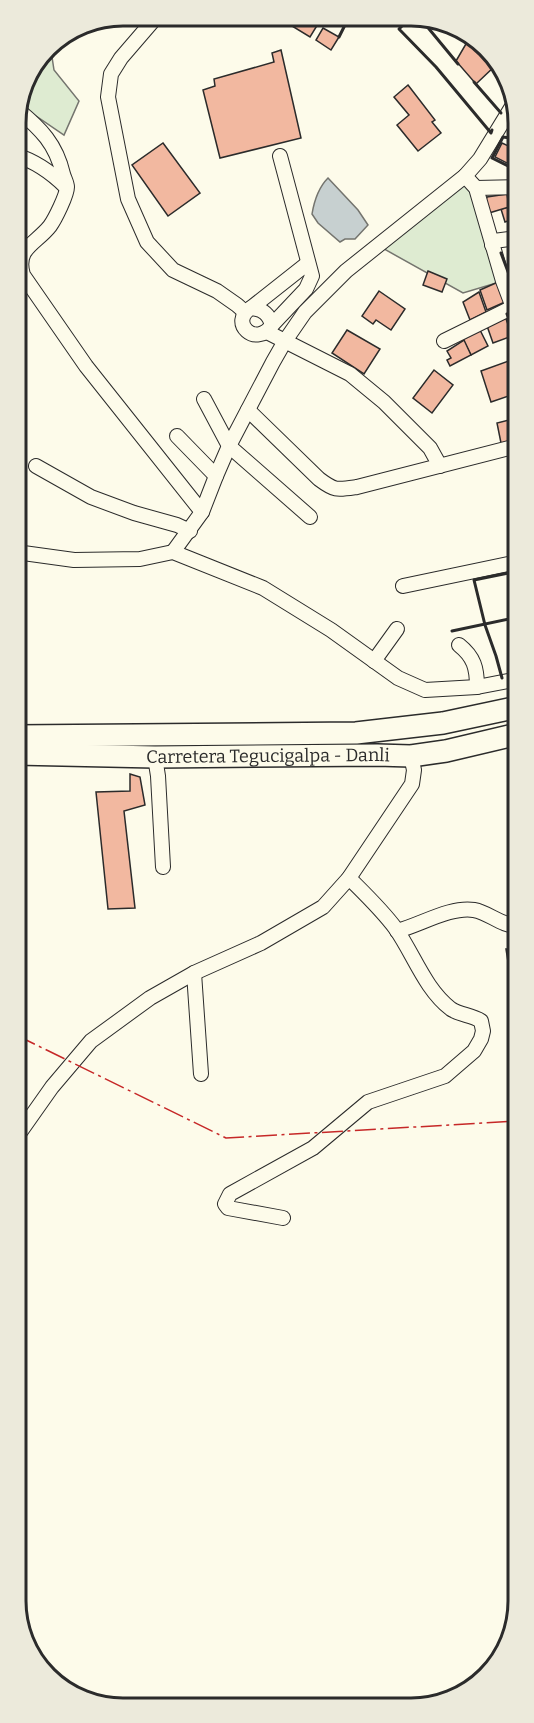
<svg xmlns="http://www.w3.org/2000/svg" width="534" height="1723" font-family="Bitter,serif">
	<rect width="100%" height="100%" fill="#fdfbea"/>
	<g fill="#deebd1" stroke="#74746e" stroke-width="1.5">
		<polygon points="50,44 54,70 79,101 64,135 20,105 47,46"/>
		<polygon points="465,176 503,281 463,293 377,245"/>
	</g>
	<path fill="#c7d0d0" stroke="#74746e" stroke-width="1.5" d="M328,178L358,210L368,225L355,239H345L340,242L318,223L312,214C314,202 319,187 328,178Z"/>
	<g fill="#f2b8a0" stroke="#2b2b2b" stroke-width="1.5">
		<polygon points="297,19 310,19 318,24 310,37 292,26"/>
		<polygon points="323,28 339,37 331,50 316,40"/>
		<polygon points="470,37 483,44 491,52 497,64 476,84 456,61"/>
		<polygon points="281,50 301,138 220,158 203,90 215,86 214,79 274,62 272,53"/>
		<polygon points="408,85 435,120 432,122 441,133 418,151 397,125 409,115 394,97"/>
		<polygon points="163,143 200,193 168,216 132,165"/>
		<polygon points="502,143 517,150 511,165 495,157"/>
		<polygon points="517,193 517,218 505,222 501,209 509,207 507,194"/>
		<polygon points="507,194 509,207 489,213 485,203 487,197"/>
		<polygon points="428,271 447,279 442,292 423,285"/>
		<polygon points="498,282 505,302 487,310 480,290"/>
		<polygon points="379,291 405,309 391,330 376,320 373,324 362,316"/>
		<polygon points="479,292 486,312 470,320 463,302"/>
		<polygon points="504,313 512,336 493,343 486,323"/>
		<polygon points="479,328 488,346 471,355 462,338"/>
		<polygon points="347,330 380,349 364,374 332,353"/>
		<polygon points="464,340 471,355 450,366 447,360 451,358 447,351"/>
		<polygon points="517,358 517,393 491,402 481,371"/>
		<polygon points="434,370 453,385 432,413 413,398"/>
		<polygon points="517,418 517,444 502,448 497,423"/>
		<polygon points="130,774 140,777 145,805 124,811 135,908 108,909 96,792 130,791"/>
		<polygon points="506,949 518,949 518,984 511,981"/>
	</g>
	<g fill="none" stroke-linecap="round" stroke-linejoin="round">
		<g stroke="#2b2b2b" stroke-width="16">
			<g id="minor">
				<polyline points="152,22 121,58 111,74 108,97 128,199 147,242 173,270 217,291 237,305 245,312"/>
				<path d="M18,110C41,129 56,144 63,174C64,178 67,183 67,187C67,195 55,219 50,226C36,244 15,248 23,275L86,366L202,512"/>
				<path d="M15,155C35,161 52,173 66,187"/>
				<polyline points="465,176 476,188 503,281 517,318"/>
				<polyline points="476,188 517,187"/>
				<polyline points="492,245 494,241 517,238"/>
				<path d="M251,308C263,309 269,314 272,325C256,349 228,322 251,308Z"/>
				<polyline points="251,308 308,263"/>
				<polyline points="272,325 306,289 312,276 280,156"/>
				<polyline points="267,332 350,374 384,402 430,448 440,466"/>
				<polyline points="444,341 513,307"/>
				<polyline points="204,399 229,446 310,517"/>
				<path d="M248,410L319,479C335,491 337,490 357,487L517,446"/>
				<polyline points="177,436 216,476"/>
				<polyline points="36,466 91,497 134,513 177,525 190,531"/>
				<polyline points="16,552 74,560 140,559 173,552 263,588 331,630 398,678 425,690 477,687 518,679"/>
				<polyline points="173,552 202,512 216,476 229,446 273,362 285,341 305,312 346,271 465,176 480,159 516,100"/>
				<polyline points="403,586 518,562"/>
				<path d="M459,645C474,657 477,668 477,687"/>
				<polyline points="374,661 397,629"/>
				<polyline points="155,757 158,776 163,867"/>
				<path d="M397,931C420,925 451,906 474,910C490,913 501,926 518,926"/>
				<polyline points="194,973 201,1074"/>
				<polyline points="16,1138 52,1087 91,1041 150,998 194,973 261,943 323,907 349,878 412,784 414,770 411,756"/>
				<path d="M283,1218L228,1208L225,1204L230,1194L313,1148L368,1102L445,1076L474,1051L481,1039L483,1031L481,1021C472,1015 460,1015 451,1009C425,989 414,955 396,929C382,910 365,894 349,878"/>
			</g>
		</g>
		<g stroke="#2b2b2b" stroke-width="24">
			<g id="highway">
				<polyline points="16,736 356,733 443,723 518,707"/>
				<path id="s1" d="M16,754L155,757L377,755L411,756L446,751L518,734"/>
			</g>
		</g>
		<use href="#minor" stroke="#fdfbea" stroke-width="14"/>
		<use href="#highway" stroke="#fdfbea" stroke-width="21"/>
		<g stroke="#2b2b2b" stroke-width="3">
			<polyline points="410,18 399,29 436,67 491,133 492,130"/>
			<polyline points="420,18 458,64"/>
			<polyline points="339,37 348,19"/>
			<polyline points="474,82 501,113"/>
			<polyline points="511,165 510,167 492,158 503,137 517,139"/>
			<polyline points="501,253 516,293"/>
			<polyline points="507,314 516,335"/>
			<polyline points="452,631 518,617"/>
			<polyline points="502,678 496,656 485,625 474,580 518,571"/>
		</g>
		<polyline stroke="#c62828" stroke-width="1.5" stroke-dasharray="21 4.5 3 4.5" stroke-linecap="butt" points="16,1035 226,1138 518,1121"/>
	</g>
	<g text-anchor="middle" stroke-width="4.5" stroke-linejoin="round" paint-order="stroke">
		<g font-size="18" fill="#2b2b2b" stroke="#fdfbea">
			<text dy="6" stroke="none"><textPath href="#s1" startOffset="252">Carretera Tegucigalpa - Danli</textPath></text>
		</g>
	</g>
	<path d="M0 0H534V1723H0ZM123 26H411A97 97 0 0 1 508 123V1601A97 97 0 0 1 411 1698H123A97 97 0 0 1 26 1601V123A97 97 0 0 1 123 26Z" fill="#eceadb" fill-rule="evenodd"/>
	<path fill="none" stroke="#2b2b2b" stroke-width="3" d="M123 26H411A97 97 0 0 1 508 123V1601A97 97 0 0 1 411 1698H123A97 97 0 0 1 26 1601V123A97 97 0 0 1 123 26Z"/>
</svg>
